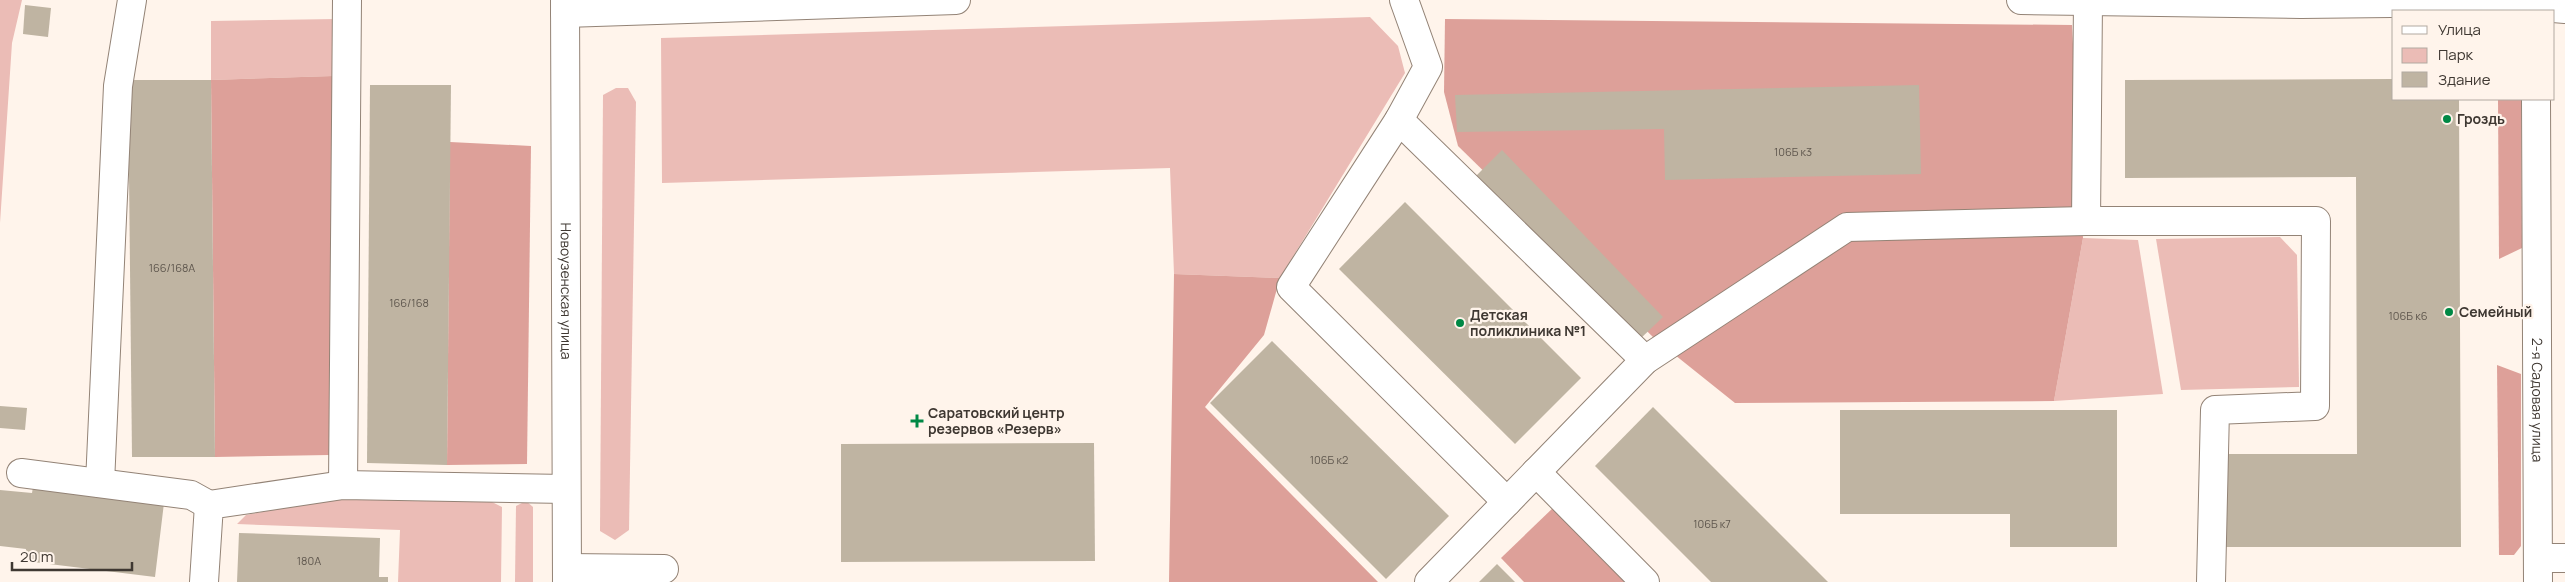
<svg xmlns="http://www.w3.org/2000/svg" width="2565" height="582" font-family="Manrope,sans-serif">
	<rect width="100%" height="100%" fill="#fff4eb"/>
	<g fill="#ebbcb6">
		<polygon points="0,0 22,0 12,43 0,223"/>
		<polygon points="1370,17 1398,46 1405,73 1280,278 1174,274 1170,168 662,183 661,38"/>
		<polygon points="336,19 333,76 211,80 211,21"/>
		<polygon points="616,88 628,88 636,102 629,530 615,540 600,531 603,95"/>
		<polygon points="2280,237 2297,255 2299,387 2181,390 2156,239"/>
		<polygon points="2083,238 2138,240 2163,394 2054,401"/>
		<polygon points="340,497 492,502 502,507 501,582 398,582 400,530 237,524 246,515"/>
		<polygon points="526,501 533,507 533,582 515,582 516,506"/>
	</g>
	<g fill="#dda099">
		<polygon points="1445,19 2072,25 2083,238 2054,401 1735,403 1655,339 1458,146 1444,92"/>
		<polygon points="333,76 329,455 215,457 211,80"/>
		<polygon points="2498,99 2521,99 2522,248 2499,259"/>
		<polygon points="450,142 531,146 527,464 447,465"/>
		<polygon points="1174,274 1280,278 1264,335 1205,407 1378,582 1169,582"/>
		<polygon points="2497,365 2521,374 2521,546 2514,555 2499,555"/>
		<polygon points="1556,505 1630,582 1524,582 1501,558"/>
	</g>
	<g fill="#bfb4a2">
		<polygon points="25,5 51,8 48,37 23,34"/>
		<polygon points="2394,79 2394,99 2459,99 2461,547 2226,547 2226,454 2357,454 2356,177 2125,178 2125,80"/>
		<polygon points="128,80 211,80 215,457 132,457"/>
		<polygon points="370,85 451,85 447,465 367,463"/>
		<polygon points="1919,85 1921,174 1665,180 1664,129 1457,132 1455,95"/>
		<polygon points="1502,150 1663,317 1639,340 1476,176"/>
		<polygon points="1405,202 1581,378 1515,444 1339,269"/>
		<polygon points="1272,341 1449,516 1386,579 1210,403"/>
		<polygon points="0,406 27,408 25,430 0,428"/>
		<polygon points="1653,407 1828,582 1711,582 1595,466"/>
		<polygon points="1840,410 2117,410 2117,547 2010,547 2010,514 1840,514"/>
		<polygon points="1094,443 1095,561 841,562 841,444"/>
		<polygon points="33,487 164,503 155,577 25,561 26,549 0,546 0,490 32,493"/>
		<polygon points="239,533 380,538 379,577 388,577 388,582 237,582"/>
		<polygon points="1497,564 1515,582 1479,582"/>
	</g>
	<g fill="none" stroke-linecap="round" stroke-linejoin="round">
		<g stroke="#938376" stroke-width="30">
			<g id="minor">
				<polyline points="1404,0 1428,67 1399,120 1291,287 1507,502 1645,360 1847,227 2086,221 2316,221 2315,406 2215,410 2211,582"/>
				<polyline points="2021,0 2301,4 2481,2 2565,9"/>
				<polyline points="565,13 956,0"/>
				<path id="s1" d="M2536,99L2538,582"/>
				<polyline points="1399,120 1645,360"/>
				<polyline points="2086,221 2088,1"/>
				<polyline points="1536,472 1645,582"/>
				<polyline points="21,473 191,495 209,505"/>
				<polyline points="100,483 118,86 132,0"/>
				<polyline points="343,485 347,0"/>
				<polyline points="2538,558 2565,558"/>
				<polyline points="567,568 664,569"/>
				<polyline points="204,582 209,505 343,485 566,489"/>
				<polyline points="1429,582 1507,502"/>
			</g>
		</g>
		<g stroke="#938376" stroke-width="30">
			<g id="major">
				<path id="s2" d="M565,0L567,582"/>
			</g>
		</g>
		<use href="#minor" stroke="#fff" stroke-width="28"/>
		<use href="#major" stroke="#fff" stroke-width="28"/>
	</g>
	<g fill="#008845" stroke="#fff4eb" stroke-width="2">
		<circle cx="2447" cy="119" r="5"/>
		<circle cx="2449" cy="312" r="5"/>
		<circle cx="1460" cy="323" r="5"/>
		<path d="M914.5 413.5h5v5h5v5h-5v5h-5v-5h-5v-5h5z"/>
	</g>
	<g text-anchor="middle" stroke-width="4.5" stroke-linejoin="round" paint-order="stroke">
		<g font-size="11" fill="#5f574e">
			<text x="1793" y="156">106Б к3</text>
			<text x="172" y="272">166/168А</text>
			<text x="409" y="307">166/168</text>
			<text x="2408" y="320">106Б к6</text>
			<text x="1329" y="464">106Б к2</text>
			<text x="1712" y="528">106Б к7</text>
			<text x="309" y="565">180А</text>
		</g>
		<g font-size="14" font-weight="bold" fill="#3f3832" stroke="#fff4eb" text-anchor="start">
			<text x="2457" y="124">Гроздь</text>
			<text x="2459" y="317">Семейный</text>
			<text x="1470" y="320">Детская<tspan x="1470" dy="16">поликлиника №1</tspan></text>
			<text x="928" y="418">Саратовский центр<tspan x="928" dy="16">резервов «Резерв»</tspan></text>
		</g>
		<g font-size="14" fill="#3f3832" stroke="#fff4eb">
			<text dy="5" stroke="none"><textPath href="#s2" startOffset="291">Новоузенская улица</textPath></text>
			<text dy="5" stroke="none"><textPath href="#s1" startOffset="301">2-я Садовая улица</textPath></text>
		</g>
	</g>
	<rect x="2392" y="10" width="162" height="90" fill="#fff4eb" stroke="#b2a9a1"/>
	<rect x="2402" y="26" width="25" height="8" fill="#ffffff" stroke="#b2a9a1"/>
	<text x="2438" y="35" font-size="15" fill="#3f3832">Улица</text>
	<rect x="2402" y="48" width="25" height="15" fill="#ebbcb6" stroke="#b2a9a1"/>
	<text x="2438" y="60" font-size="15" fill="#3f3832">Парк</text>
	<rect x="2402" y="72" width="25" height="15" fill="#bfb4a2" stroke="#b2a9a1"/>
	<text x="2438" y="85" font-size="15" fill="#3f3832">Здание</text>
	<path d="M12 562v8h120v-8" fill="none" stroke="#3f3832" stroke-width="2.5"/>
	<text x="20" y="562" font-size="15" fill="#3f3832" stroke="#fff4eb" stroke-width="4" paint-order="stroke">20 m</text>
</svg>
